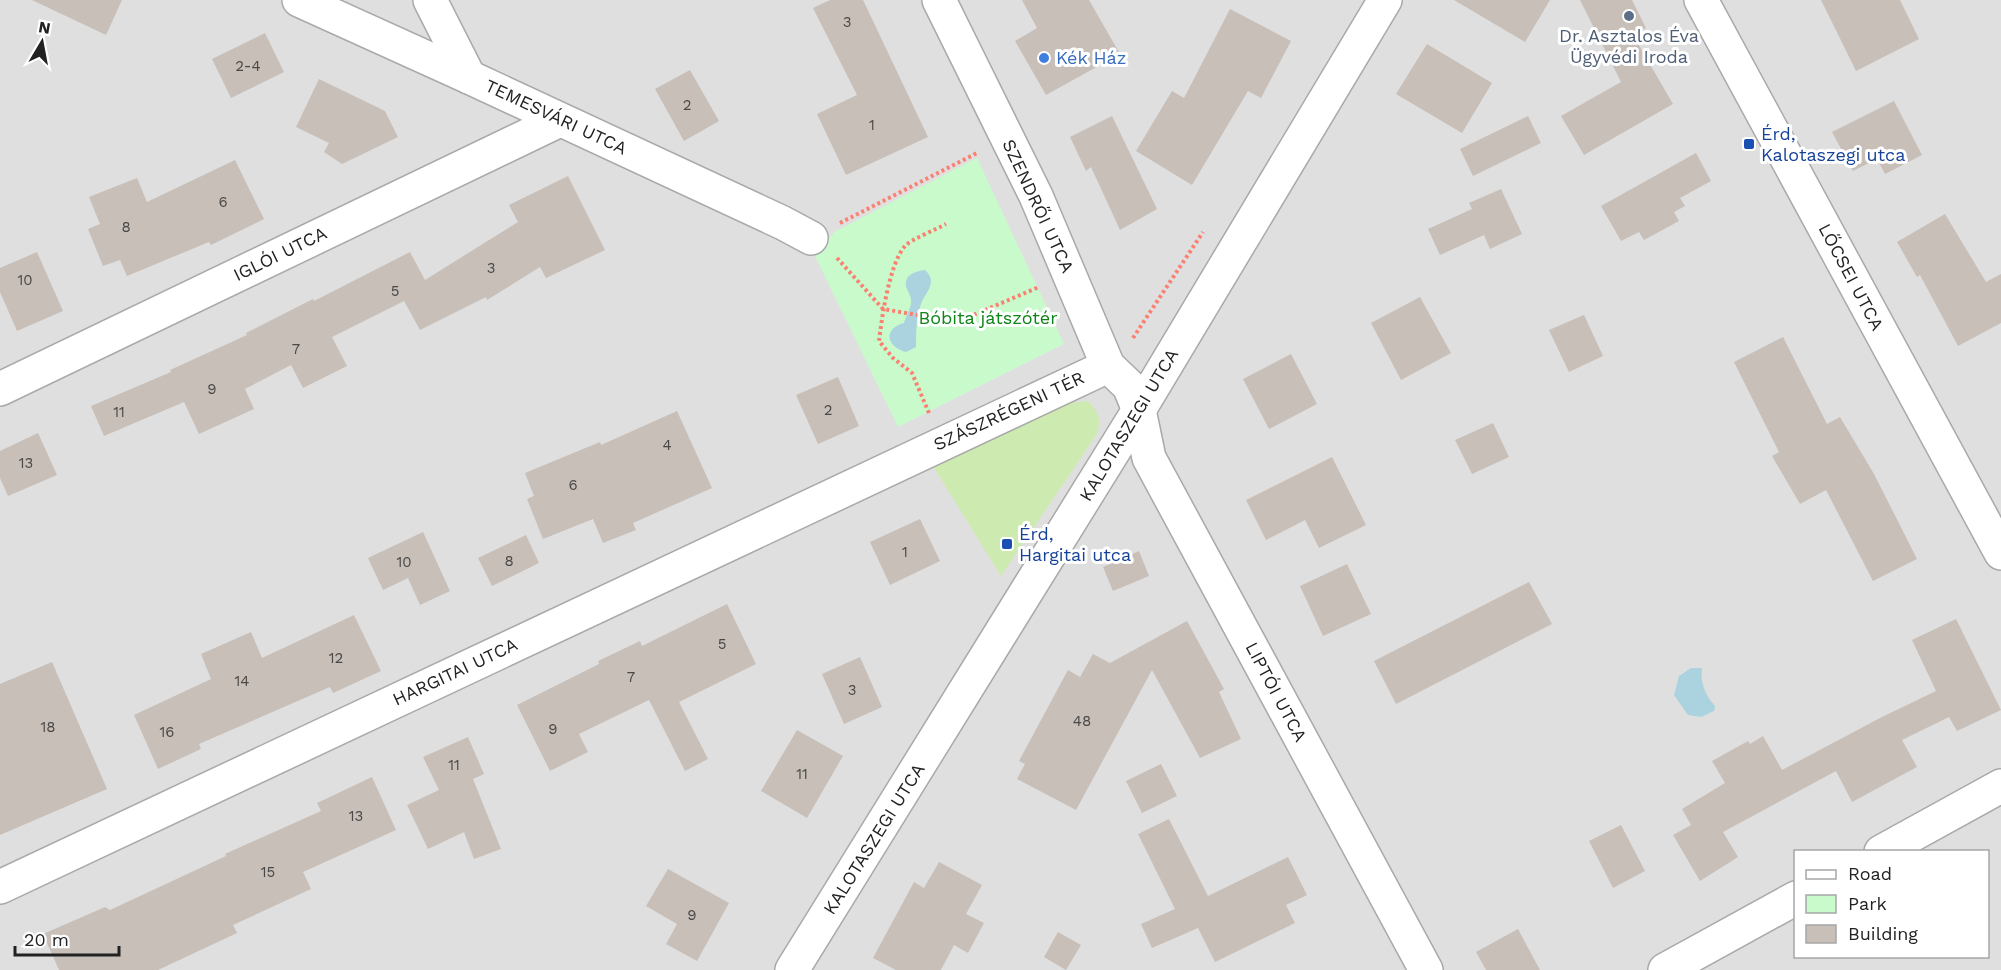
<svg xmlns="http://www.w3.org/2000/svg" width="2001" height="970" font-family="'Work Sans',sans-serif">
	<rect width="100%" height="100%" fill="#f2efe9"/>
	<path fill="#e0dfdf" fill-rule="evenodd" d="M0,0H2001V970H0ZM1796,852H1988V956H1796Z"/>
	<path fill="#cdebb0" d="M1088,401C1099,412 1101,419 1097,434L1001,576L931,463L1069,403Z"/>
	<polygon fill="#c8facc" points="977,158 1064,344 898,427 815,256 834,232"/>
	<g fill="#aad3df">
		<path d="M925,270C929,274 931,277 931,282C930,291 923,297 921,304C916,319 916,332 916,347L906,352C887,347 882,329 904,323C906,316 912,307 911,300C911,295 907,291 906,286C904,275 916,271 925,270Z"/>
		<path d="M1691,668H1702C1700,682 1705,695 1715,706L1714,711L1701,717L1688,715L1674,695L1679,676Z"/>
	</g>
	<g fill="#c7bfb8">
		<polygon points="32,0 122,0 106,35"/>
		<polygon points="830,0 863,0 928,137 846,175 817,114 857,95 813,8"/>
		<polygon points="1022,0 1089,0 1120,54 1046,95 1015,41 1037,28"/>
		<polygon points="1454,0 1550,0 1525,42"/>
		<polygon points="1580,0 1632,0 1646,28 1633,35 1673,104 1584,155 1561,116 1621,82"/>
		<polygon points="1821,0 1900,0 1919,39 1856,71"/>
		<polygon points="1230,9 1291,41 1261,98 1248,91 1192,185 1136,151 1172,91 1184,98"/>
		<polygon points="265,33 284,72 231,98 212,59"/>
		<polygon points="1427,44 1492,83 1462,133 1396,94"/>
		<polygon points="690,70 719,121 684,141 655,89"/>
		<polygon points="319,79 385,111 398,137 342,164 324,152 329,143 296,127"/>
		<polygon points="1894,101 1922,155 1885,174 1877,159 1853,171 1832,132"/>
		<polygon points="1112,116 1157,209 1120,230 1091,167 1086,171 1070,137"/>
		<polygon points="1528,116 1541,143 1473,176 1460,149"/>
		<polygon points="1696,153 1711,181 1680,198 1685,206 1674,212 1679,221 1644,240 1639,232 1621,241 1601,206"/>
		<polygon points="235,160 264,219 211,245 209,242 127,276 120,260 103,266 88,229 100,224 89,197 137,178 147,202"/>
		<polygon points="568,176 605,250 546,278 540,267 487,300 486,297 420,330 404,301 332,337 347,366 303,388 291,365 245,389 254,409 199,434 184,402 104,436 91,406 171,372 170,370 247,335 246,333 313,299 314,301 410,252 425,280 518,222 509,205"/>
		<polygon points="1501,189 1522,234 1490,249 1484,235 1440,255 1428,229 1472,209 1469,203"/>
		<polygon points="1945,214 1986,282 2001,274 2001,323 1958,346 1920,275 1917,277 1897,242"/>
		<polygon points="37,252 63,311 17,331 0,292 0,268"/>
		<polygon points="1420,297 1451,353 1401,380 1371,323"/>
		<polygon points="1584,315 1603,356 1569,372 1549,330"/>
		<polygon points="1783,337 1827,424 1840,417 1874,474 1917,559 1873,581 1826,490 1800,504 1772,456 1779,452 1734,362"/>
		<polygon points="1291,354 1317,404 1269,429 1243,379"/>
		<polygon points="838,377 859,426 818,444 796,395"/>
		<polygon points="677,411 712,488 633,523 636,530 603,543 593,519 543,539 527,499 534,496 525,473 600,442 601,445"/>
		<polygon points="1493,423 1509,457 1472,474 1455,440"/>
		<polygon points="38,433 57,475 8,496 0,478 0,451"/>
		<polygon points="1332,457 1366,525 1319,548 1305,520 1266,540 1246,500"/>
		<polygon points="920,519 940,561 890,585 870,542"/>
		<polygon points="423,532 450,591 420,605 408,578 383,590 368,558"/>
		<polygon points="526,535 539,563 492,586 478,558"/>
		<polygon points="1139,551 1149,576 1113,591 1103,567"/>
		<polygon points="1347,564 1371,614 1323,636 1300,586"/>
		<polygon points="1529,582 1552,624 1396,704 1374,661"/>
		<polygon points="727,604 756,664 679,702 708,759 685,771 649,700 579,734 588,752 550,771 517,705 599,664 598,661 640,641 642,646"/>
		<polygon points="354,615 381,671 333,693 330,687 199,744 201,749 158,769 134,715 211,679 201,654 251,632 262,658"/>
		<polygon points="1956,619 2001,710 1957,731 1949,717 1902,740 1917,767 1852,802 1836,771 1723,832 1738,857 1700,881 1673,835 1691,825 1682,809 1725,783 1712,761 1748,741 1750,744 1763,736 1782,770 1882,717 1936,691 1912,640"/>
		<polygon points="1187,621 1224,689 1219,692 1241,739 1200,758 1152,670 1076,810 1017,779 1025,764 1019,761 1068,670 1080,677 1093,654 1110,663"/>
		<polygon points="860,657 882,707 844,724 822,674"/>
		<polygon points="52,662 107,789 0,835 0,684"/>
		<polygon points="797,730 843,756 807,818 761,791"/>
		<polygon points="468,737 484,774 473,779 501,849 474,859 464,832 428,849 407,805 439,790 423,757"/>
		<polygon points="1161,764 1177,796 1142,813 1126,781"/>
		<polygon points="372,777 396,830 303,872 311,889 233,925 237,933 158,970 59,970 43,934 105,907 110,910 226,856 225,854 321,811 317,803"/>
		<polygon points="1169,819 1208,896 1288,857 1307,895 1286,905 1295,923 1215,962 1198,928 1152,948 1141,924 1175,909 1138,834"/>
		<polygon points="1621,825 1645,871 1613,888 1589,841"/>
		<polygon points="939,862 982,885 966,914 984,923 968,953 954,945 941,970 896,970 873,958 914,882 924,888"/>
		<polygon points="668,869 729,903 697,961 666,944 677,924 646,906"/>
		<polygon points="1518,929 1540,970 1486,970 1476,952"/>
		<polygon points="1058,932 1081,945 1066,970 1044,957"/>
	</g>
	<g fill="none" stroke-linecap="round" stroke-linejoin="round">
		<g stroke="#a9a9a9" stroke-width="36">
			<g id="minor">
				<polyline points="299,0 469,77 783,223 811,238"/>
				<polyline points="430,0 469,77"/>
				<polyline points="939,0 1036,196 1108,366 1129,386 1139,410 1149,458 1426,970"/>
				<polyline points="0,389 560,120"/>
				<polyline points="1881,852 2001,786"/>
				<polyline points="0,887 1108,366"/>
				<polyline points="792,970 1139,410 1385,0"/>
				<polyline points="1665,970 1796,898"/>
			</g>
		</g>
		<g stroke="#a9a9a9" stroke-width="36">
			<polyline id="tertiary" points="1701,0 2001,553"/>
		</g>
		<g stroke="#fa8072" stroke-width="4" stroke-dasharray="3 3" stroke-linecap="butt">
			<polyline points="840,223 977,153"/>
			<polyline points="837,258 883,309 957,322 1039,287"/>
			<polyline points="1133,338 1203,232"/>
			<path d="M929,413L912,373L893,358L879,341C882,317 889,265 905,246C910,240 937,229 946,224"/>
		</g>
		<use href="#minor" stroke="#fff" stroke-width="33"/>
		<use href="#tertiary" stroke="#fff" stroke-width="33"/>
	</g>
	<circle fill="#5c6f8a" stroke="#fff" stroke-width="2" cx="1629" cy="16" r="6"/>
	<circle fill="#3f7fe0" stroke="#fff" stroke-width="2" cx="1044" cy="58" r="6"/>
	<g fill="#1a4fb4" stroke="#fff" stroke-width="2">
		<rect x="1743" y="138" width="12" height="12" rx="3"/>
		<rect x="1001" y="538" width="12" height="12" rx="3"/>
	</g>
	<g text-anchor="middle" stroke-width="6" stroke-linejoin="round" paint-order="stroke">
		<g font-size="15" fill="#4b4948">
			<text x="847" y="27">3</text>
			<text x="248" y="71">2-4</text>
			<text x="687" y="110">2</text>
			<text x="872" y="130">1</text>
			<text x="223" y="207">6</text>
			<text x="126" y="232">8</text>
			<text x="491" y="273">3</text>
			<text x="25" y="285">10</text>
			<text x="395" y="296">5</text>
			<text x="296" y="354">7</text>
			<text x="212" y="394">9</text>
			<text x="828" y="415">2</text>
			<text x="119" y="417">11</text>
			<text x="667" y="450">4</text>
			<text x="26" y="468">13</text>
			<text x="573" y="490">6</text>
			<text x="905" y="557">1</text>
			<text x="509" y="566">8</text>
			<text x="404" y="567">10</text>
			<text x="722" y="649">5</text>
			<text x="336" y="663">12</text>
			<text x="631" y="682">7</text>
			<text x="242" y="686">14</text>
			<text x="852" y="695">3</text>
			<text x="1082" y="726">48</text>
			<text x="48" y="732">18</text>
			<text x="553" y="734">9</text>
			<text x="167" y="737">16</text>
			<text x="454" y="770">11</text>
			<text x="802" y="779">11</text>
			<text x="356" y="821">13</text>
			<text x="268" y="877">15</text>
			<text x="692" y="920">9</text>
		</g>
		<g font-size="18" fill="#4e5e75" stroke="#fff">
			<text x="1629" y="42">Dr. Asztalos Éva<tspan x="1629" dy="21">Ügyvédi Iroda</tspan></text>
		</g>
		<g font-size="18" fill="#366cbe" stroke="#fff" text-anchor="start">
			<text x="1056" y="64">Kék Ház</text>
		</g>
		<g font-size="18" fill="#222" stroke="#fff">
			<text transform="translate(556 117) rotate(25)" y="6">TEMESVÁRI UTCA</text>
			<text transform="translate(1038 206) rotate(65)" y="6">SZENDRŐI UTCA</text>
			<text transform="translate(280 254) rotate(-26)" y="6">IGLÓI UTCA</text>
			<text transform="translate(1851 277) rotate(62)" y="6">LŐCSEI UTCA</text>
			<text transform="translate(1009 411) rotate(-25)" y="6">SZÁSZRÉGENI TÉR</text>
			<text transform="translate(1129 425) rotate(-59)" y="6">KALOTASZEGI UTCA</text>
			<text transform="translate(455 672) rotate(-25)" y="6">HARGITAI UTCA</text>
			<text transform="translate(1276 692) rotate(62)" y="6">LIPTÓI UTCA</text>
			<text transform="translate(874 839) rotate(-58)" y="6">KALOTASZEGI UTCA</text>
		</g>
		<g font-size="18" fill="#164399" stroke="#fff" text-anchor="start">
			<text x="1761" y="140">Érd,<tspan x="1761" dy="21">Kalotaszegi utca</tspan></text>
			<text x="1019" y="540">Érd,<tspan x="1019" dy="21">Hargitai utca</tspan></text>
		</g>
		<g font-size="18" fill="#0c8416" stroke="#fff">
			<text x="988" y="324">Bóbita játszótér</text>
		</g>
	</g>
	<rect x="1794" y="850" width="195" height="108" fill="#ffffff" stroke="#a7a7a7" stroke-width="1.5"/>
	<rect x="1806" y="870" width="30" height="9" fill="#ffffff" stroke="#a7a7a7" stroke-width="1.5"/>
	<text x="1848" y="880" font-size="18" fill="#222222">Road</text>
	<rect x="1806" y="895" width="30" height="18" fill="#c8facc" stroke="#a7a7a7" stroke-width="1.5"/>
	<text x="1848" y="910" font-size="18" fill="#222222">Park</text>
	<rect x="1806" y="925" width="30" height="18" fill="#c7bfb8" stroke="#a7a7a7" stroke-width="1.5"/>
	<text x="1848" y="940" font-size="18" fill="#222222">Building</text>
	<g transform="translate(42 42) rotate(10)" stroke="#ffffff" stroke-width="4.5" paint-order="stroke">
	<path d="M0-4.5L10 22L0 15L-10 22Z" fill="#222222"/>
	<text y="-9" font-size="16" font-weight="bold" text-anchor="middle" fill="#222222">N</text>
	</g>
	<path d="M15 946v9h104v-9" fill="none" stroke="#222222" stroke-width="3"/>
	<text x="24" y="946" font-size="18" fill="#222222" stroke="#ffffff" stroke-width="4.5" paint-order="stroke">20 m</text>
</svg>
